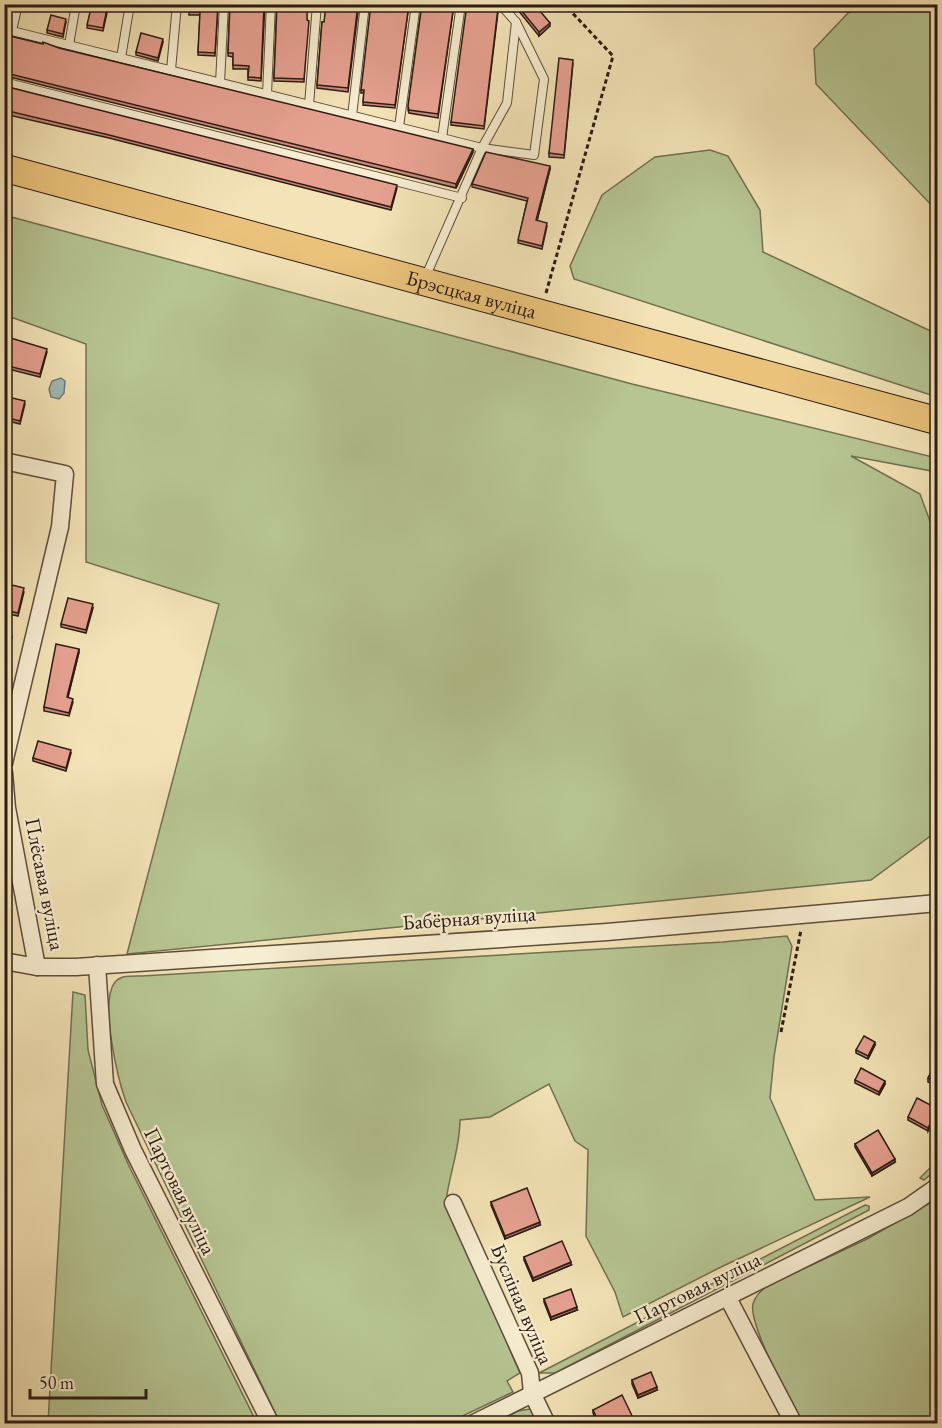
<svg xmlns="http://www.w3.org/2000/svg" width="942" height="1428" font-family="'EB Garamond',serif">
	<rect width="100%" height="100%" fill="#f3e3b6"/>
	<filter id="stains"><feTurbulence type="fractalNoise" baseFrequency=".00333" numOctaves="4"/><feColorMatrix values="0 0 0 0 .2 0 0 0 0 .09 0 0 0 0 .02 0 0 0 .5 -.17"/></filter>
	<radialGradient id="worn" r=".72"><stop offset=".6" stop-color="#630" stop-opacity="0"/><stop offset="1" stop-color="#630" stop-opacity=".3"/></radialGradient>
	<g fill="#b6c592" stroke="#717052" stroke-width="1.5">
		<polygon points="879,4 937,5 937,211 816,84 814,49 848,13"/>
		<polygon points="710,150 728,156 760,210 763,252 937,334 937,397 574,279 570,266 602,195 655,157"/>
		<polygon points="4,215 632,384 937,458 937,472 851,456 920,494 938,543 937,831 871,880 127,954 219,604 86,562 86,344 5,315"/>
		<path d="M787,936L792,946L774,1057L770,1098L815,1200L870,1197L721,1267L623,1317L615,1292L586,1236L588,1150L575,1141L549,1084L490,1117L460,1120C460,1149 449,1174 446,1202L520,1373L507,1381L513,1392L448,1423H280L126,1102C118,1079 99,1002 115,982C121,975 133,976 142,976L723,942Z"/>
		<polygon points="73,992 85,995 88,1050 102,1105 129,1166 257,1423 48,1423"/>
		<polygon points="937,1161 937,1169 924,1180 920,1178"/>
		<path d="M937,1199V1423H801C791,1402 748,1324 753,1304C755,1296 761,1291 767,1286L867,1239Z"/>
		<polygon points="865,1205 869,1206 869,1210 555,1373 539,1373"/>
		<polygon points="530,1409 535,1412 541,1424 493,1424 518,1411"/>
	</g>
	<polygon fill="#a0bbb8" stroke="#727b76" stroke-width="1.5" points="61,378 65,381 64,393 59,399 51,397 49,389 52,381"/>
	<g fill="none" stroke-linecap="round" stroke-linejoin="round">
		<g stroke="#5e4d3c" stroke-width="10">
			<g id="service">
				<polyline points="4,29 482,148 534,155 544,79 516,22"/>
				<polyline points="12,31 18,4"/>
				<polyline points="69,45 76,4"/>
				<polyline points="121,58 130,4"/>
				<polyline points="171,70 177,4"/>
				<polyline points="4,82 462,198"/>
				<polyline points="220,83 224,4"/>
				<polyline points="267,94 271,4"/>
				<polyline points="309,105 317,4"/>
				<polyline points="352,116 365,4"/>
				<polyline points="399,127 416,4"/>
				<polyline points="442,138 461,4"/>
				<polyline points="425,278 482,148 507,103 516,22 500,4"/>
			</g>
		</g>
		<g stroke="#5e4d3c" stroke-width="19">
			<g id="minor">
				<polyline points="4,461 65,474 60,527 4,763"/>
				<polyline points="4,773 7,808 37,967"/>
				<polyline points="4,961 37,967 76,967 607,932 938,903"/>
				<polyline points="97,965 105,1084 133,1150 271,1424"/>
				<polyline points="453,1203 530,1373 532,1393 547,1424"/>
				<polyline points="728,1298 794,1424"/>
				<polyline points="472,1424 908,1207 938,1186"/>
			</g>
		</g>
		<g stroke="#2c1b13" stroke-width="29">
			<g id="primary">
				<path id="s1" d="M4,168L938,421"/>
			</g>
		</g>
		<g stroke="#2c1b13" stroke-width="3" stroke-dasharray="4.5 3" stroke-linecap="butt">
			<polyline points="546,293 613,56 564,4"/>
			<polyline points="781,1032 801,930"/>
		</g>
		<use href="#service" stroke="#f7edd0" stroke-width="8"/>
		<use href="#minor" stroke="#f7edd0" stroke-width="16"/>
		<use href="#primary" stroke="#eac27b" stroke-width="27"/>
	</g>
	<g fill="#c68a7c" stroke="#2c1b13" stroke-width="1.5">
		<polygon points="92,4 109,4 103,31 87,28"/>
		<polygon points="189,4 218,4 215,56 198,55 200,15 189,15"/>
		<polygon points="230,4 265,4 261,81 248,80 248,69 233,69 233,57 228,56"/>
		<polygon points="277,4 307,4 304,82 274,81"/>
		<polygon points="359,4 348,92 317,88 322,22 324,22"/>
		<polygon points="409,4 395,108 363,105 364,93 361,93 361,90"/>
		<polygon points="422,4 454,4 438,118 409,113 408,110"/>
		<polygon points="513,4 534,4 550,26 539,36"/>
		<polygon points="498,12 484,129 451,125 451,122"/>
		<polygon points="66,22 63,37 47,33 47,30"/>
		<polygon points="6,35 59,48 473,152 456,188 6,76 4,76"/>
		<polygon points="163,42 158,61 136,55 136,52"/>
		<polygon points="573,63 564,158 549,157 549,153"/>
		<polygon points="4,86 397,188 391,210 109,138 4,114"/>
		<polygon points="550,169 537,221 547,226 542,249 518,243 527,201 472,187 472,184"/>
		<polygon points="4,336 47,352 40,377 4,368"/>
		<polygon points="4,396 25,404 20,424 4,420"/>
		<polygon points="4,583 24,592 18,616 4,613"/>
		<polygon points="93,608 86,633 61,627 61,624"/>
		<polygon points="79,652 68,697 73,702 69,716 44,711 44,707"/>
		<polygon points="71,753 66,771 33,761 33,758"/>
		<polygon points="875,1045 868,1059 856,1053 856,1050"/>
		<polygon points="938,1060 938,1086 928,1082 928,1078"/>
		<polygon points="855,1080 885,1084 879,1095 855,1083"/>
		<polygon points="938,1109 928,1131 908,1120 908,1117"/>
		<polygon points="855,1144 895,1162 872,1176 855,1147"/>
		<polygon points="491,1202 540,1225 505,1239 491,1205"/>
		<polygon points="524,1257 571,1265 533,1281 524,1260"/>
		<polygon points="544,1299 577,1310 551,1320 544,1302"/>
		<polygon points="632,1380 657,1390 638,1398 632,1384"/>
		<polygon points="593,1410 636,1424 598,1424 593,1413"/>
	</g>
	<g fill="#a17065" stroke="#2c1b13" stroke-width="1.5">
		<polygon points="550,23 550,26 539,36 539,32"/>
		<polygon points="473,149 473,152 456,188 456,184"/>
		<polygon points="550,166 550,169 536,224 536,220"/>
		<polygon points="79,649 79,652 67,700 67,697"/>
		<polygon points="875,1042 875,1045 868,1059 868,1056"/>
		<polygon points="885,1081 885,1084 879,1095 879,1092"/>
		<polygon points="938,1110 938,1113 928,1131 928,1128"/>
		<polygon points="895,1159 895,1162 872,1176 872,1173"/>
		<polygon points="540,1222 540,1225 505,1239 505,1236"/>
		<polygon points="571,1262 571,1265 533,1281 533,1278"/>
		<polygon points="577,1307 577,1310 551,1320 551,1317"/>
		<polygon points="657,1387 657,1390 638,1398 638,1395"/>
	</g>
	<g fill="#e6a090" stroke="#2c1b13" stroke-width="1.5">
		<polygon points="4,4 11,4 7,20 4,20"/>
		<polygon points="92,4 108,4 103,28 87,25"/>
		<polygon points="189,4 218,4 215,53 198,52 200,12 189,12"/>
		<polygon points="230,4 264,4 261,78 248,77 249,66 233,65 233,53 228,53"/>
		<polygon points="277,4 307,4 307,20 309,21 304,79 274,78"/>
		<polygon points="326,4 358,4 348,88 317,85 322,22 324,22"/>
		<polygon points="371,4 409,4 395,105 363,102 364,90 361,90"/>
		<polygon points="422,4 454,4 438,114 409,110 408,106"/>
		<polygon points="467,4 495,4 498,8 484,126 451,122"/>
		<polygon points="516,4 534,4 550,23 539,32"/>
		<polygon points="51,15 66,19 63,34 47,30"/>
		<polygon points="141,33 163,39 158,58 136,52"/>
		<polygon points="4,34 6,35 43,44 43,42 59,48 473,149 456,184 6,73 4,73"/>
		<polygon points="559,58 573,60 564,155 549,153"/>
		<polygon points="4,86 397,185 391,207 109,135 4,110"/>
		<polygon points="486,152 550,166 536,220 547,223 542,246 518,240 528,198 472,184"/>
		<polygon points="4,336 47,349 40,374 4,365"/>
		<polygon points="4,396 25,401 20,421 4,417"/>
		<polygon points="4,583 24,588 18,613 4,610"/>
		<polygon points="68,598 93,604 86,630 61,624"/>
		<polygon points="4,634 12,636 7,661 4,660"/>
		<polygon points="56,644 79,649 67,697 73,699 69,713 44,707"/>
		<polygon points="38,741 71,750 66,768 33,758"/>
		<polygon points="938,988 938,1008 934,1007"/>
		<polygon points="864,1036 875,1042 868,1056 856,1050"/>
		<polygon points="938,1060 938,1083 928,1078"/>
		<polygon points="861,1068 885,1081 879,1092 855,1080"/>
		<polygon points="917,1098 938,1109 928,1128 908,1117"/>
		<polygon points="878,1130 895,1159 872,1173 855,1144"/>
		<polygon points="527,1188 540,1222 505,1236 491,1202"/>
		<polygon points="562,1241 571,1262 533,1278 524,1257"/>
		<polygon points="571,1289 577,1307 551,1317 544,1299"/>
		<polygon points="651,1372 657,1387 638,1395 632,1380"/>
		<polygon points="622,1395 636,1424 600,1424 593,1410"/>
		<polygon points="661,1419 662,1424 652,1424"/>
	</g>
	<g text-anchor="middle" stroke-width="4.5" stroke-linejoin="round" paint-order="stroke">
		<g font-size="21" fill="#2c1b13" stroke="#f7edd0">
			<text dy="7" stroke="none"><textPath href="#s1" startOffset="484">Брэсцкая вуліца</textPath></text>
			<text transform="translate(45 884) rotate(79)" y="7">Плёсавая вуліца</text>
			<text transform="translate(469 918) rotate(-4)" y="7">Бабёрная вуліца</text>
			<text transform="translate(180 1191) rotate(64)" y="7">Партовая вуліца</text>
			<text transform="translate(697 1288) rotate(-26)" y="7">Партовая вуліца</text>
			<text transform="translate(522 1304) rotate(67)" y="7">Бусліная вуліца</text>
		</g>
	</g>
	<rect width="942" height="1428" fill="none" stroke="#f3e3b6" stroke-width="24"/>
	<rect x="6" y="6" width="930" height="1416" fill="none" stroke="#2c1b13" stroke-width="3"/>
	<rect x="12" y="12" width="918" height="1404" fill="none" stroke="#2c1b13" stroke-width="1.5"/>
	<path d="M30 1389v9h116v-9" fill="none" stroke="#2c1b13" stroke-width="3"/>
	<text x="39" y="1389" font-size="18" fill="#2c1b13" stroke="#f7edd0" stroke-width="4.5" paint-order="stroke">50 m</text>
	<rect width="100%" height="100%" filter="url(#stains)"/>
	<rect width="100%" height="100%" fill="url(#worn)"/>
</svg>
